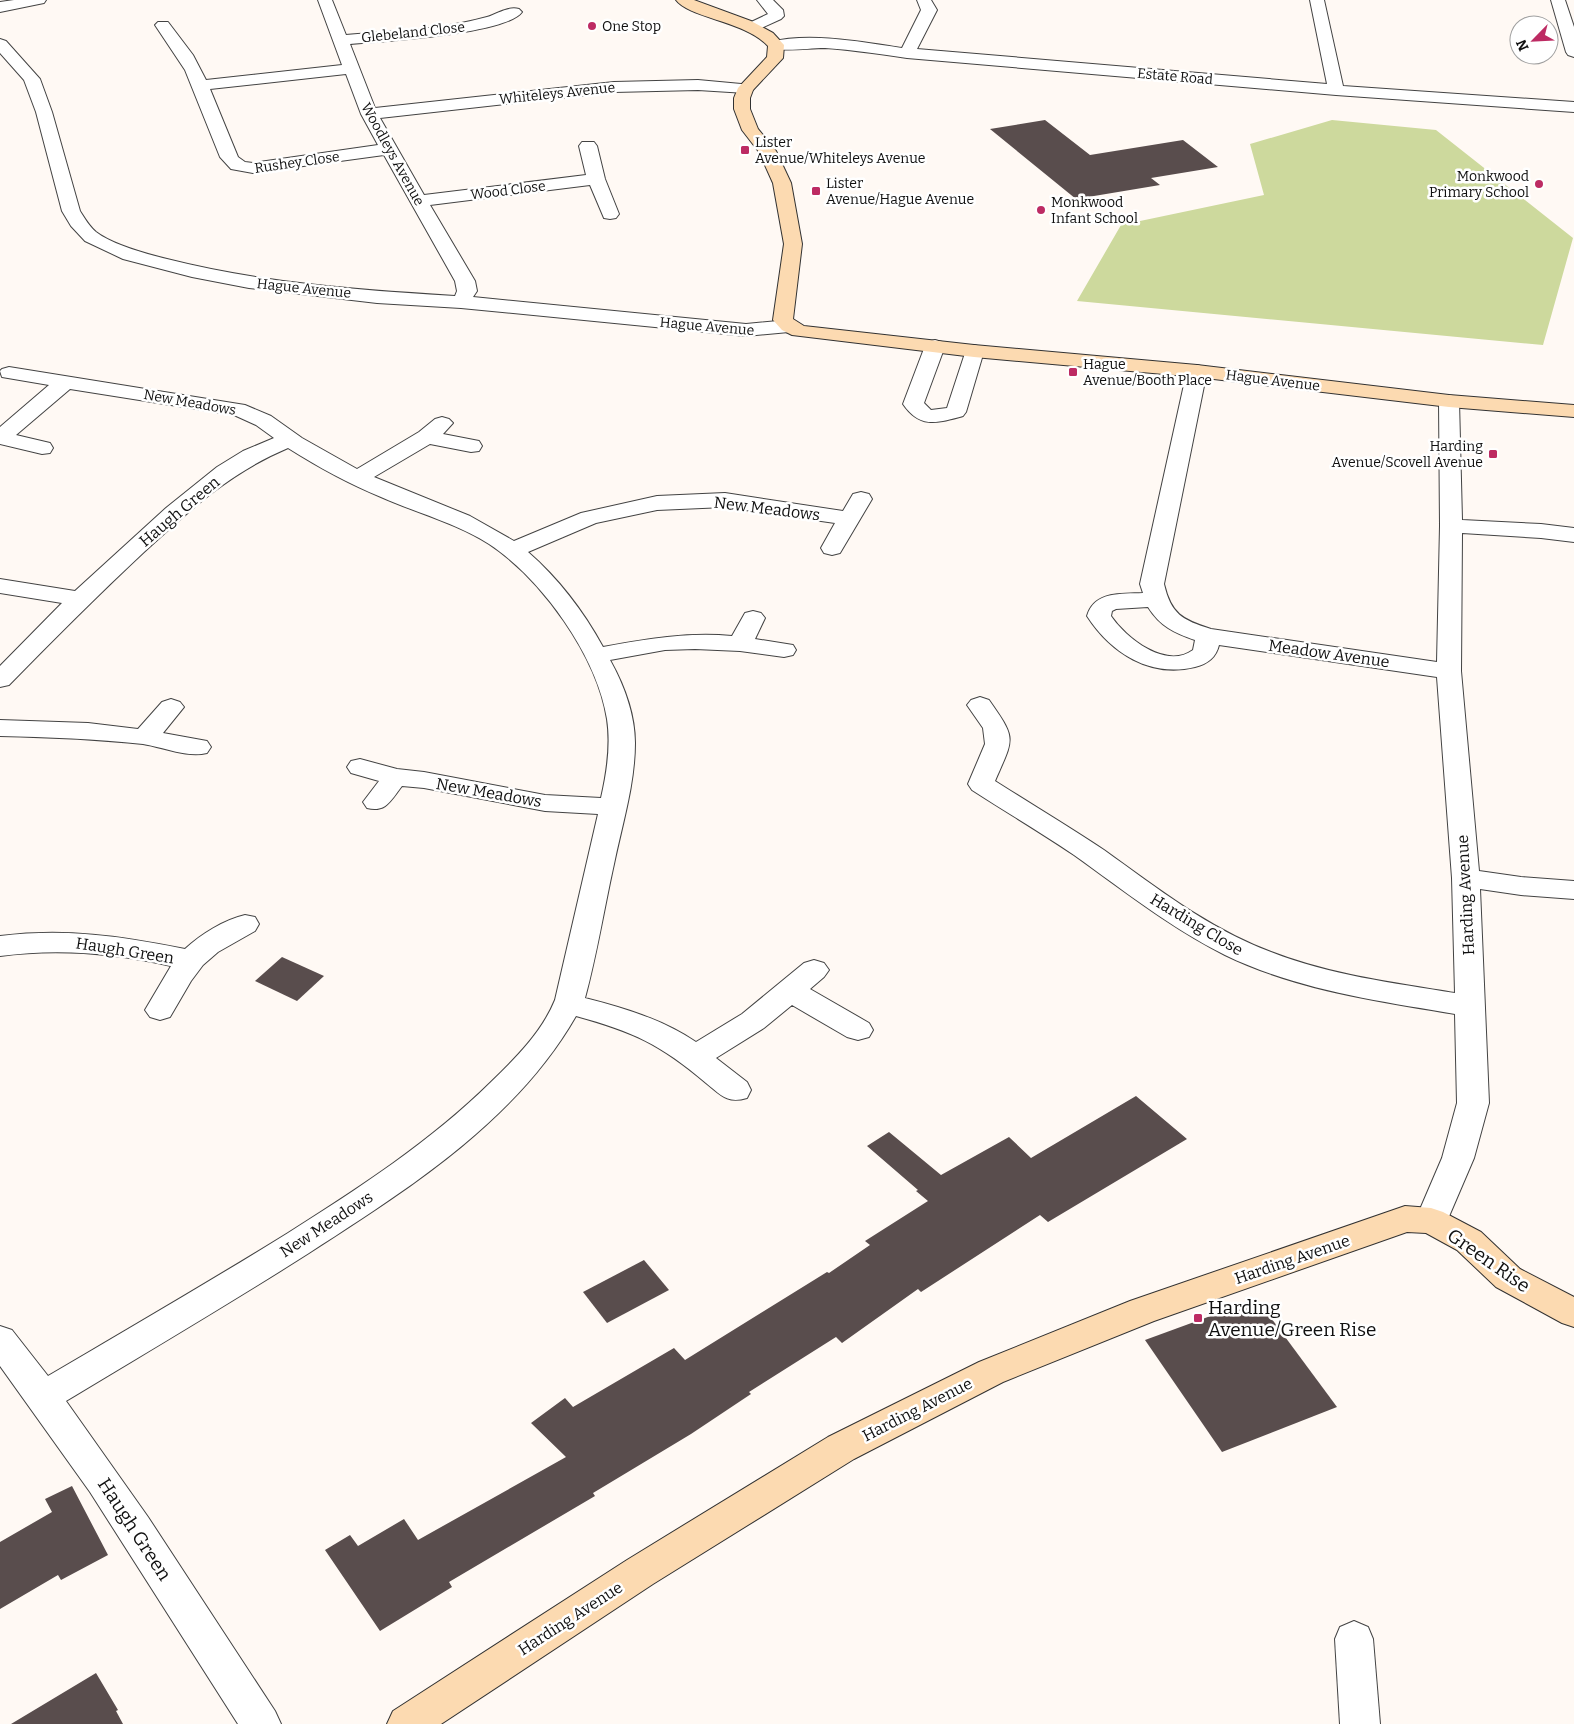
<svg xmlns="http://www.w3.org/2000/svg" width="1574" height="1724" font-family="Bitter,serif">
	<rect width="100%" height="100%" fill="#fff9f4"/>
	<polygon fill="#cdd99d" points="1332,120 1436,130 1573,238 1543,345 1077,301 1121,225 1264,195 1250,144"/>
	<g fill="#594d4d">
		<polygon points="1045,120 1090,155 1183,140 1218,167 1151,178 1160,185 1076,199 990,129"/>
		<polygon points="282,957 324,976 297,1001 255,981"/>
		<polygon points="1136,1096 1187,1139 1048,1222 1040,1215 921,1292 918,1289 842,1343 836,1337 749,1392 751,1394 691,1434 593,1493 595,1496 449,1582 452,1587 380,1631 325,1550 350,1535 358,1546 404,1519 418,1540 566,1457 531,1423 565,1398 573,1407 674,1348 685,1360 827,1272 829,1273 870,1245 865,1241 928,1201 916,1191 918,1190 867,1146 889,1132 941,1175 1009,1137 1031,1158"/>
		<polygon points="644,1260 669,1290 607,1323 583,1292"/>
		<polygon points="1257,1299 1337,1407 1222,1452 1145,1340"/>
		<polygon points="72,1486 108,1555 61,1580 58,1575 0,1609 0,1542 52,1512 45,1499"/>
		<polygon points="96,1673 118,1710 116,1711 123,1724 11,1724"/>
	</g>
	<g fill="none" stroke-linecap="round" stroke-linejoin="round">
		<g stroke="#434343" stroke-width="2">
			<g id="street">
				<polygon points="14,0 46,0 44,3 39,4 0,12 0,2"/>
				<path d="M318,0H332L346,35C393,31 441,30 487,17C497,14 508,6 519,9L522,12C507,34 379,42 350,44L375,108L614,82L698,80L752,85L754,88L752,91L746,93L698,90L614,92L380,118L424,195L586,175L579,146L582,142H594L597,146L605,179L619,214L616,218L610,219L604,218L590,185L430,205L475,281L477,291L473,297L746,324L789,320L796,322L799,326L796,330L789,332L746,336L461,308L377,303L249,288L192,277L123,259L85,241L71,226L62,211L36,112L24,80L0,53V39L6,41L40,79L52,112L80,211C85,219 89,226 96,232C113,245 147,254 167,259C261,283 359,290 455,296L457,291L455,281L384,155L253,173L231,169L220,157L185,70L155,25L158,22H168L193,55L206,80L342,65ZM346,74L361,114L378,145L253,163L245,162L238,157L210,89Z"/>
				<polygon points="757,0 773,0 783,10 784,16 781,19 757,30 747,30 744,27 747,24 768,14"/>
				<path d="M917,0H931L937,10L917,49L1327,84L1310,0H1324L1343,86L1574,102V112L1336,95L907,58C880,54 853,50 825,48C809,48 786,52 770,48L768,45L770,42C810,32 862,42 902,48L921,10Z"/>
				<polygon points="1551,0 1565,0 1574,27 1574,57 1568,55 1566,52"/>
				<path d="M935,340L942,342L945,346L924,403L931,410L947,408L967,347L974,345L981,347L984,351L966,412L963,416C937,423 920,429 903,404L925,346L928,342Z"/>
				<path d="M1197,365L1204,367L1207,371L1164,584C1171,614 1182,620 1211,629L1437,662L1440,526L1439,401L1442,397L1449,395L1456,397L1459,401L1462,520L1541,524L1574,528V542L1541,538L1462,533L1461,671L1479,871L1521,877L1574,881V899L1521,895L1480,889L1489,1103L1474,1158L1447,1221L1443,1230L1431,1234L1419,1230L1415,1221L1442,1158L1457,1103L1455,1014C1378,1001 1297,990 1225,955C1171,928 1123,890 1074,855C1040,832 1006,812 972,790L968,784L985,744L983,728L967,705L971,700L980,697L989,700C1017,740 1014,737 995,781C1031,804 1068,826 1104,850C1157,888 1209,929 1271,952C1330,975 1393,983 1455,993L1452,878L1437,677L1219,645C1216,658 1207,664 1195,667C1150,678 1111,653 1087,616C1094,591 1121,594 1143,593L1140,584L1187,371L1190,367ZM1148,607C1160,626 1174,633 1195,640L1193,650C1166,670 1126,638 1111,616L1112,611L1116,609Z"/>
				<path d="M9,367L245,405L271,416L302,438L357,469L419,432L435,419L442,417L449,419L453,423L443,434L479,441L482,446L479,451L471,452L430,444L374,477L470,516L514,541L581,513L657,496L725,493L843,511L853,494L861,492L869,494L872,499L840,553L832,555L824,553L821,548L835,523L725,507L657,510L596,523L528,552C558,578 584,612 603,647C647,639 687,632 732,636L745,613L753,611L761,613L765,618L755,639L793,645L796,650L793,655L784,657L740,651L695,649L665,650L610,660C624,685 635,715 635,743C635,784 622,825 614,864C604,909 597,954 585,998C624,1008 662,1019 696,1042L742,1014L804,963L814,960L824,963L829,970L824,977L810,989L869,1023L873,1030L869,1037L858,1040L847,1037L792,1005L764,1028L716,1058L747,1082L751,1090L747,1098C727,1104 721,1095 706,1083C660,1044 634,1032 576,1016C516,1121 408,1189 309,1253C229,1304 147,1352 66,1401L148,1517L275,1711L281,1724H238L90,1492L0,1366V1326L12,1330L48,1376C128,1329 209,1282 288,1233C359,1188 430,1142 490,1083C515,1059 542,1032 555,1000L598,814L545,811L424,788L402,786C391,800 386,813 367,808L363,802L379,781L351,773L347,767L351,761L360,759L397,769L424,772L545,795L601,798C607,772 611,745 607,719C597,656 542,579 489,544C456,523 417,513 381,497C349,484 318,467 288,448C229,473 190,510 144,552C98,595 53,640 9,685L0,687V666L62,603L0,593V579L75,591L166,508L217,467L243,451L274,438L256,425L234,415L70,389L16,435L50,443L53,448L50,453L42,454L0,444V427L49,385L2,377L0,371L2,369Z"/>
				<path d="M171,699L180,702L184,707L163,733L207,741L211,747L207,753C187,758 163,747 143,744C95,739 48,737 0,736V720L88,723L138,729L162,702Z"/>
				<path d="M245,915L255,917L259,924L255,931L218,952L203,965L191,981L170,1017L160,1020L150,1017L145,1010L171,966C114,953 59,948 0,956V936C65,928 121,936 185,949C201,934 224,920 245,915Z"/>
				<polygon points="1354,1621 1368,1627 1373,1639 1380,1724 1340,1724 1335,1639 1340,1627"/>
			</g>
		</g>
		<g stroke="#323232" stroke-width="2">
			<g id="secondary">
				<path d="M676,0H694L751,21L773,33L784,45L783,58L753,90L750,98V109L758,129L776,151L791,183L802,244L793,319L804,326L974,345L1197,365L1449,395L1574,405V417L1449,407L1197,377L974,357L792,335L782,330L773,320L784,244L773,183L759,152L742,130L734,109V98L738,88L767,57L768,46C745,21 689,18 676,0Z"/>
				<polygon points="1405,1206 1431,1208 1443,1212 1481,1232 1520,1269 1574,1297 1574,1327 1562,1323 1496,1287 1457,1250 1426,1233 1407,1232 1154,1321 1003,1382 854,1459 653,1584 441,1724 387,1724 393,1711 627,1560 828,1437 979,1362 1130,1301"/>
			</g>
		</g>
		<use href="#street" fill="#fff" fill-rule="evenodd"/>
		<use href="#secondary" fill="#fcdab1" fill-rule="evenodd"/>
	</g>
	<g fill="#bd2b63" stroke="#fff" stroke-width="2">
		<circle cx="592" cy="26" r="5"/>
		<rect x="740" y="145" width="10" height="10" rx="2.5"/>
		<circle cx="1539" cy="184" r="5"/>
		<rect x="811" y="186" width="10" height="10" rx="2.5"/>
		<circle cx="1041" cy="210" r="5"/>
		<rect x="1068" y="367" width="10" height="10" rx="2.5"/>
		<rect x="1488" y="449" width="10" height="10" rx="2.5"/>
		<rect x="1193" y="1313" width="10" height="10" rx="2.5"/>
	</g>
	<g text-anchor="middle" stroke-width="5" stroke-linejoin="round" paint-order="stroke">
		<g font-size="14" fill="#101010" stroke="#fff" text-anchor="start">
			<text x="602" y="31">One Stop</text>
			<text x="755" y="147">Lister<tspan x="755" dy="16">Avenue/Whiteleys Avenue</tspan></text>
			<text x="1529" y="181" text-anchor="end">Monkwood<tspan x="1529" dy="16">Primary School</tspan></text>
			<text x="826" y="188">Lister<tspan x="826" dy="16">Avenue/Hague Avenue</tspan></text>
			<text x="1051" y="207">Monkwood<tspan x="1051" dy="16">Infant School</tspan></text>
			<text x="1083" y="369">Hague<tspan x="1083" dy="16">Avenue/Booth Place</tspan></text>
			<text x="1483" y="451" text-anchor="end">Harding<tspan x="1483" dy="16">Avenue/Scovell Avenue</tspan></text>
		</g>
		<g font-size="14" fill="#101010" stroke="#fff">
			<text transform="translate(413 32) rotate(-6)" y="5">Glebeland Close</text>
			<text transform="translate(1175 76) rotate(5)" y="5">Estate Road</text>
			<text transform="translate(557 93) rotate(-6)" y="5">Whiteleys Avenue</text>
			<text transform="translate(393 154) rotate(61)" y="5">Woodleys Avenue</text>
			<text transform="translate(297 162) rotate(-8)" y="5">Rushey Close</text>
			<text transform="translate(508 190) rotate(-7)" y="5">Wood Close</text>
			<text transform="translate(304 288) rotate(6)" y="5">Hague Avenue</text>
			<text transform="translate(707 326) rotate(5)" y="5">Hague Avenue</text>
			<text transform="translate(1273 380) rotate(7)" y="5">Hague Avenue</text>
			<text transform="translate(190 402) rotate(10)" y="5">New Meadows</text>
		</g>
		<g font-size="16" fill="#101010" stroke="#fff">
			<text transform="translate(767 508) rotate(7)" y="6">New Meadows</text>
			<text transform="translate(179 511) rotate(-40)" y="6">Haugh Green</text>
			<text transform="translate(1329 653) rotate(8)" y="6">Meadow Avenue</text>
			<text transform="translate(489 792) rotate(10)" y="6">New Meadows</text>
			<text transform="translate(1465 895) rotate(-93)" y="6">Harding Avenue</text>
			<text transform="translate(1197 924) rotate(31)" y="6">Harding Close</text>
			<text transform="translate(125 950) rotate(9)" y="6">Haugh Green</text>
			<text transform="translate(326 1224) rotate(-33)" y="6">New Meadows</text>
			<text transform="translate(1292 1259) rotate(-19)" y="6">Harding Avenue</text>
			<text transform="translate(917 1409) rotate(-27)" y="6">Harding Avenue</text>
			<text transform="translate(570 1618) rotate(-33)" y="6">Harding Avenue</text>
		</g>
		<g font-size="19" fill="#101010" stroke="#fff">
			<text transform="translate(1489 1260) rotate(35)" y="7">Green Rise</text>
			<text transform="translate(135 1529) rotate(57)" y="7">Haugh Green</text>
		</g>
		<g font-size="19" fill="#101010" stroke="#fff" text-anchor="start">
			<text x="1208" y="1314">Harding<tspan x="1208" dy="22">Avenue/Green Rise</tspan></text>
		</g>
	</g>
	<g transform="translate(1534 40) rotate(246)"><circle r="24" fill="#ffffff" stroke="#9f9f9f"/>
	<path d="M0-4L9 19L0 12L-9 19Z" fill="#bd2b63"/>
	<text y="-8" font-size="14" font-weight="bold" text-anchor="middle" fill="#101010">N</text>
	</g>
</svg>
